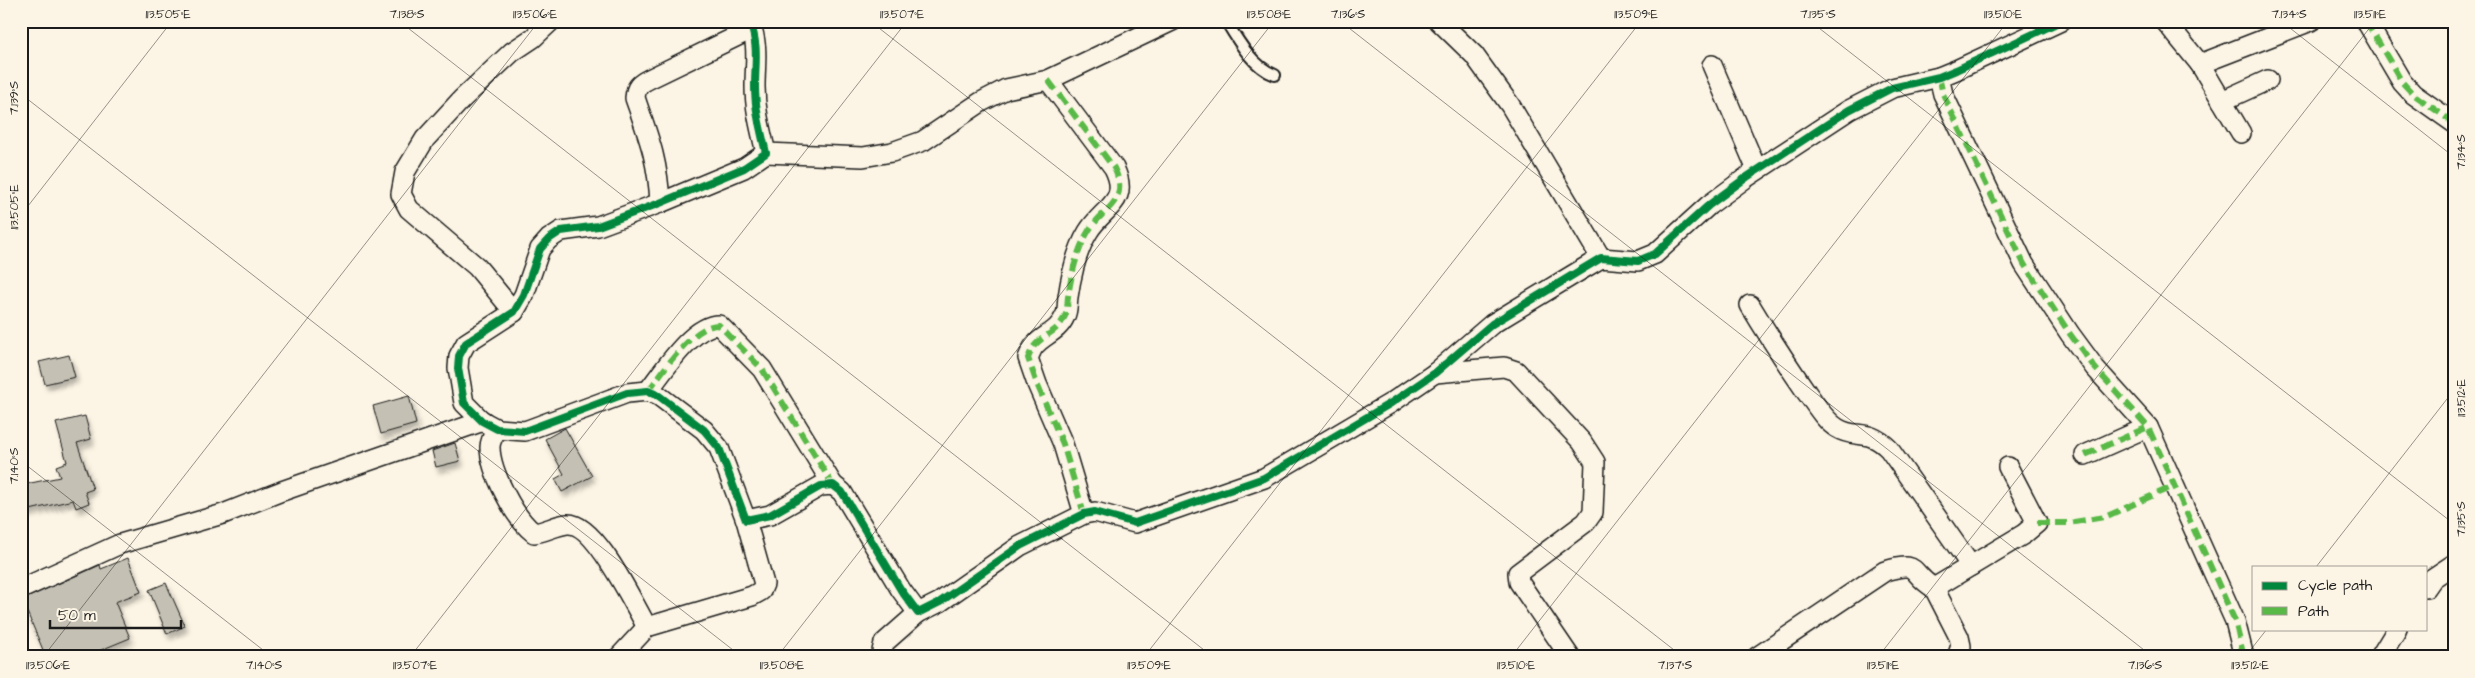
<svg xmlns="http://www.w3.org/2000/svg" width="2475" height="678" font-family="'Architects Daughter',sans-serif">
	<defs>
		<filter id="shadow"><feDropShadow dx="3" dy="5.5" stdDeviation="2.5" flood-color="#0004"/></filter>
	</defs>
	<rect width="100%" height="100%" fill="#fcf5e5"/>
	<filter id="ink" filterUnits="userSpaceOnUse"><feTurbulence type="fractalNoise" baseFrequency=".02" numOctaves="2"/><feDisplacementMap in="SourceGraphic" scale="10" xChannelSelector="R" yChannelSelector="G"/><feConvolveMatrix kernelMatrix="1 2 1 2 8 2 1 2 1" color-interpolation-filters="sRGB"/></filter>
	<g filter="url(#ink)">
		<g fill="#c4c0b3" stroke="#1c1c1c" filter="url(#shadow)">
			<polygon points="69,355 75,377 45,384 39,362"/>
			<polygon points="409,396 416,424 381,434 373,406"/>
			<polygon points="85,416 91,439 77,443 93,489 85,492 89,503 76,508 73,500 21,512 21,485 60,477 56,466 67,462 56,423"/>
			<polygon points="565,428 592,476 562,492 555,479 564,474 545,439"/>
			<polygon points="455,443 460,461 436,467 432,451"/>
			<polygon points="128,558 141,592 115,602 130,638 84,657 46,657 22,600 100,565 101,569"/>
			<polygon points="166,583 185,626 167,634 149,590"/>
		</g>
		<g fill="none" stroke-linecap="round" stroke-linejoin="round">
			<g stroke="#1c1c1c" stroke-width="14">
				<path id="lane" d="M1226,21C1238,41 1253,67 1275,75"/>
			</g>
			<g stroke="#1c1c1c" stroke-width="22">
				<g id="street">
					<path d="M750,21C759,49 755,60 755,87C755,110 761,131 766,153L744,168L660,203L598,226L561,231L549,239L540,249L524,295L514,312L466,343L459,356L458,368L464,403L482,421L497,429L525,431L627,393L648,391L659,396L704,430L719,448L746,520L770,515L821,486L833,485L842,492L901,590L918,613L940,602L1020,546L1084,514L1095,512L1135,523L1264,478L1391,403L1435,373L1492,324L1581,270L1601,258L1638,261L1655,254L1709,205L1747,177L1849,110L1892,88L1939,77L1956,70L2061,21"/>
					<polyline points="1439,21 1474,55 1510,105 1601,258"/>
					<polyline points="2165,21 2200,64 2311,21"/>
					<polyline points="2366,21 2402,82 2413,94 2454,123"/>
					<polyline points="2200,64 2241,133"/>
					<polyline points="1712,65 1757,170"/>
					<polyline points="1939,77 1943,94 2024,264 2070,334 2095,368 2148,427 2235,621 2244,657"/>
					<path d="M1048,80L1114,168C1131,202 1103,207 1088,232C1077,250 1071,276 1068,297C1067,303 1068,311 1065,316C1058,332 1045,334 1035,345C1032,348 1030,354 1028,358L1037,384L1063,444L1084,514"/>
					<polyline points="2222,101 2268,80"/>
					<polyline points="766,153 863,157 892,152 923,141 981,102 1006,89 1048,80 1172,21"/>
					<path d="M660,203C658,161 649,138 635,98C636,87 639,84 649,79L752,29"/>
					<path d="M1750,305C1768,335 1787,364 1807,393C1816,405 1825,421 1837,428C1856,440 1867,427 1889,449L1971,566"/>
					<polyline points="514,312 477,267 409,209 401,194 405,172 425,139 462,99 512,52 533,38 551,21"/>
					<polyline points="1435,373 1504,367 1516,371 1582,442 1595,462 1593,512 1586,522 1518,573 1519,582 1570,657"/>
					<path d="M648,391C663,372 693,324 719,325L762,369L833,485"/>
					<path d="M497,429C494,434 490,441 490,447C490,471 515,519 534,533C545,532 556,525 567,524C595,521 634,605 647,627"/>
					<polyline points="2085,455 2148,427"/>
					<polyline points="1934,588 1959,637 1961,646 1957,657"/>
					<polyline points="2426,588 2433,578 2454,564"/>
					<polyline points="21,589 120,544 223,514 282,491 483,421"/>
					<polyline points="619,657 647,627 752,596 761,591 764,584 746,520"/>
					<polyline points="885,657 882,651 884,643 918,613"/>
					<path d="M1757,657L1885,571C1922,560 1908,573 1934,588L2024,534L2037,523L2008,467"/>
					<polyline points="2380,657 2397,629"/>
				</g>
			</g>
			<use href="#lane" stroke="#fcf5e5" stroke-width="10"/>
			<use href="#street" stroke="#fcf5e5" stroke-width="19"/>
			<g stroke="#58b947" stroke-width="6" stroke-dasharray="12 6" stroke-linecap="butt">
				<polyline points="2366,21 2402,82 2413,94 2454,123"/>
				<polyline points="1939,77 1943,94 2024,264 2070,334 2095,368 2148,427 2235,621 2244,657"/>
				<path d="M1048,80L1114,168C1131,202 1103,207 1088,232C1077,250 1071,276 1068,297C1067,303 1068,311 1065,316C1058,332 1045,334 1035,345C1032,348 1030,354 1028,358L1037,384L1063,444L1084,514"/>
				<path d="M648,391C663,372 693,324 719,325L762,369L833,485"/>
				<polyline points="2085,455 2148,427"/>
				<polyline points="2037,523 2068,523 2105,517 2176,485"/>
			</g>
			<g stroke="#fcf5e5" stroke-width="11">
				<path id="cycleway" d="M750,21C759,49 755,60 755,87C755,110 761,131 766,153L744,168L660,203L598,226L561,231L549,239L540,249L524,295L514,312L466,343L459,356L458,368L464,403L482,421L497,429L525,431L627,393L648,391L659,396L704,430L719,448L746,520L770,515L821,486L833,485L842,492L901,590L918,613L940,602L1020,546L1084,514L1095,512L1135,523L1264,478L1391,403L1435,373L1492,324L1581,270L1601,258L1638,261L1655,254L1709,205L1747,177L1849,110L1892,88L1939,77L1956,70L2061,21"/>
			</g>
			<use href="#cycleway" stroke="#00873e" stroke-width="8"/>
		</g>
	</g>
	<path fill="none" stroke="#1c1c1c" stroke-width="1" stroke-opacity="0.45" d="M399,21L1213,657M870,21L1683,657M1340,21L2153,657M1810,21L2454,524M2281,21L2454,157M21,94L742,657M21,215L172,21M21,461L272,657M2316,567L2454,390M43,657L539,21M410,657L907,21M777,657L1274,21M1144,657L1641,21M1511,657L2008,21M1878,657L2375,21M2245,657L2267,629"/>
	<rect width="2475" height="678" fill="none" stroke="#fcf5e5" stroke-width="55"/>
	<rect x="2252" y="566" width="175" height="65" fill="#fcf5e5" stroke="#a29e95"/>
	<rect x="2262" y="582" width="25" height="8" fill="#00873e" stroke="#a29e95"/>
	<text x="2298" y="590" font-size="15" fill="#1c1c1c">Cycle path</text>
	<rect x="2262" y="607" width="25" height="8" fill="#58b947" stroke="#a29e95"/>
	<text x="2298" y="616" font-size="15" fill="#1c1c1c">Path</text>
	<path d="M50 620v8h131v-8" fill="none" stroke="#1c1c1c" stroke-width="2.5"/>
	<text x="58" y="620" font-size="15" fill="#1c1c1c" stroke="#fcf5e5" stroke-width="4" paint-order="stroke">50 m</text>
	<rect x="28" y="28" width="2420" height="622" fill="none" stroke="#1c1c1c" stroke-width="2"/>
	<g font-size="12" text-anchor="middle" fill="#1c1c1c">
		<text x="168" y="18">113.505°E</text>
		<text x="407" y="18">7.138°S</text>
		<text x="535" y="18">113.506°E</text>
		<text x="902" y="18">113.507°E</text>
		<text x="1269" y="18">113.508°E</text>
		<text x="1348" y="18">7.136°S</text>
		<text x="1636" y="18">113.509°E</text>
		<text x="1818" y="18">7.135°S</text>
		<text x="2003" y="18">113.510°E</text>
		<text x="2289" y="18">7.134°S</text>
		<text x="2370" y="18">113.511°E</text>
		<text transform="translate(14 98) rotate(-90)" y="4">7.139°S</text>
		<text transform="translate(2461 152) rotate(-90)" y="4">7.134°S</text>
		<text transform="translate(14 207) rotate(-90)" y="4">113.505°E</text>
		<text transform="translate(2461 398) rotate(-90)" y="4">113.512°E</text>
		<text transform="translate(14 466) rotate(-90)" y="4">7.140°S</text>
		<text transform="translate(2461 519) rotate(-90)" y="4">7.135°S</text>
		<text x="48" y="669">113.506°E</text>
		<text x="264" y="669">7.140°S</text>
		<text x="415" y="669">113.507°E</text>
		<text x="782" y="669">113.508°E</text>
		<text x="1149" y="669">113.509°E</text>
		<text x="1516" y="669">113.510°E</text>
		<text x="1675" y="669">7.137°S</text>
		<text x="1883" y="669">113.511°E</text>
		<text x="2145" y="669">7.136°S</text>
		<text x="2250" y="669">113.512°E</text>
	</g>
</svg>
